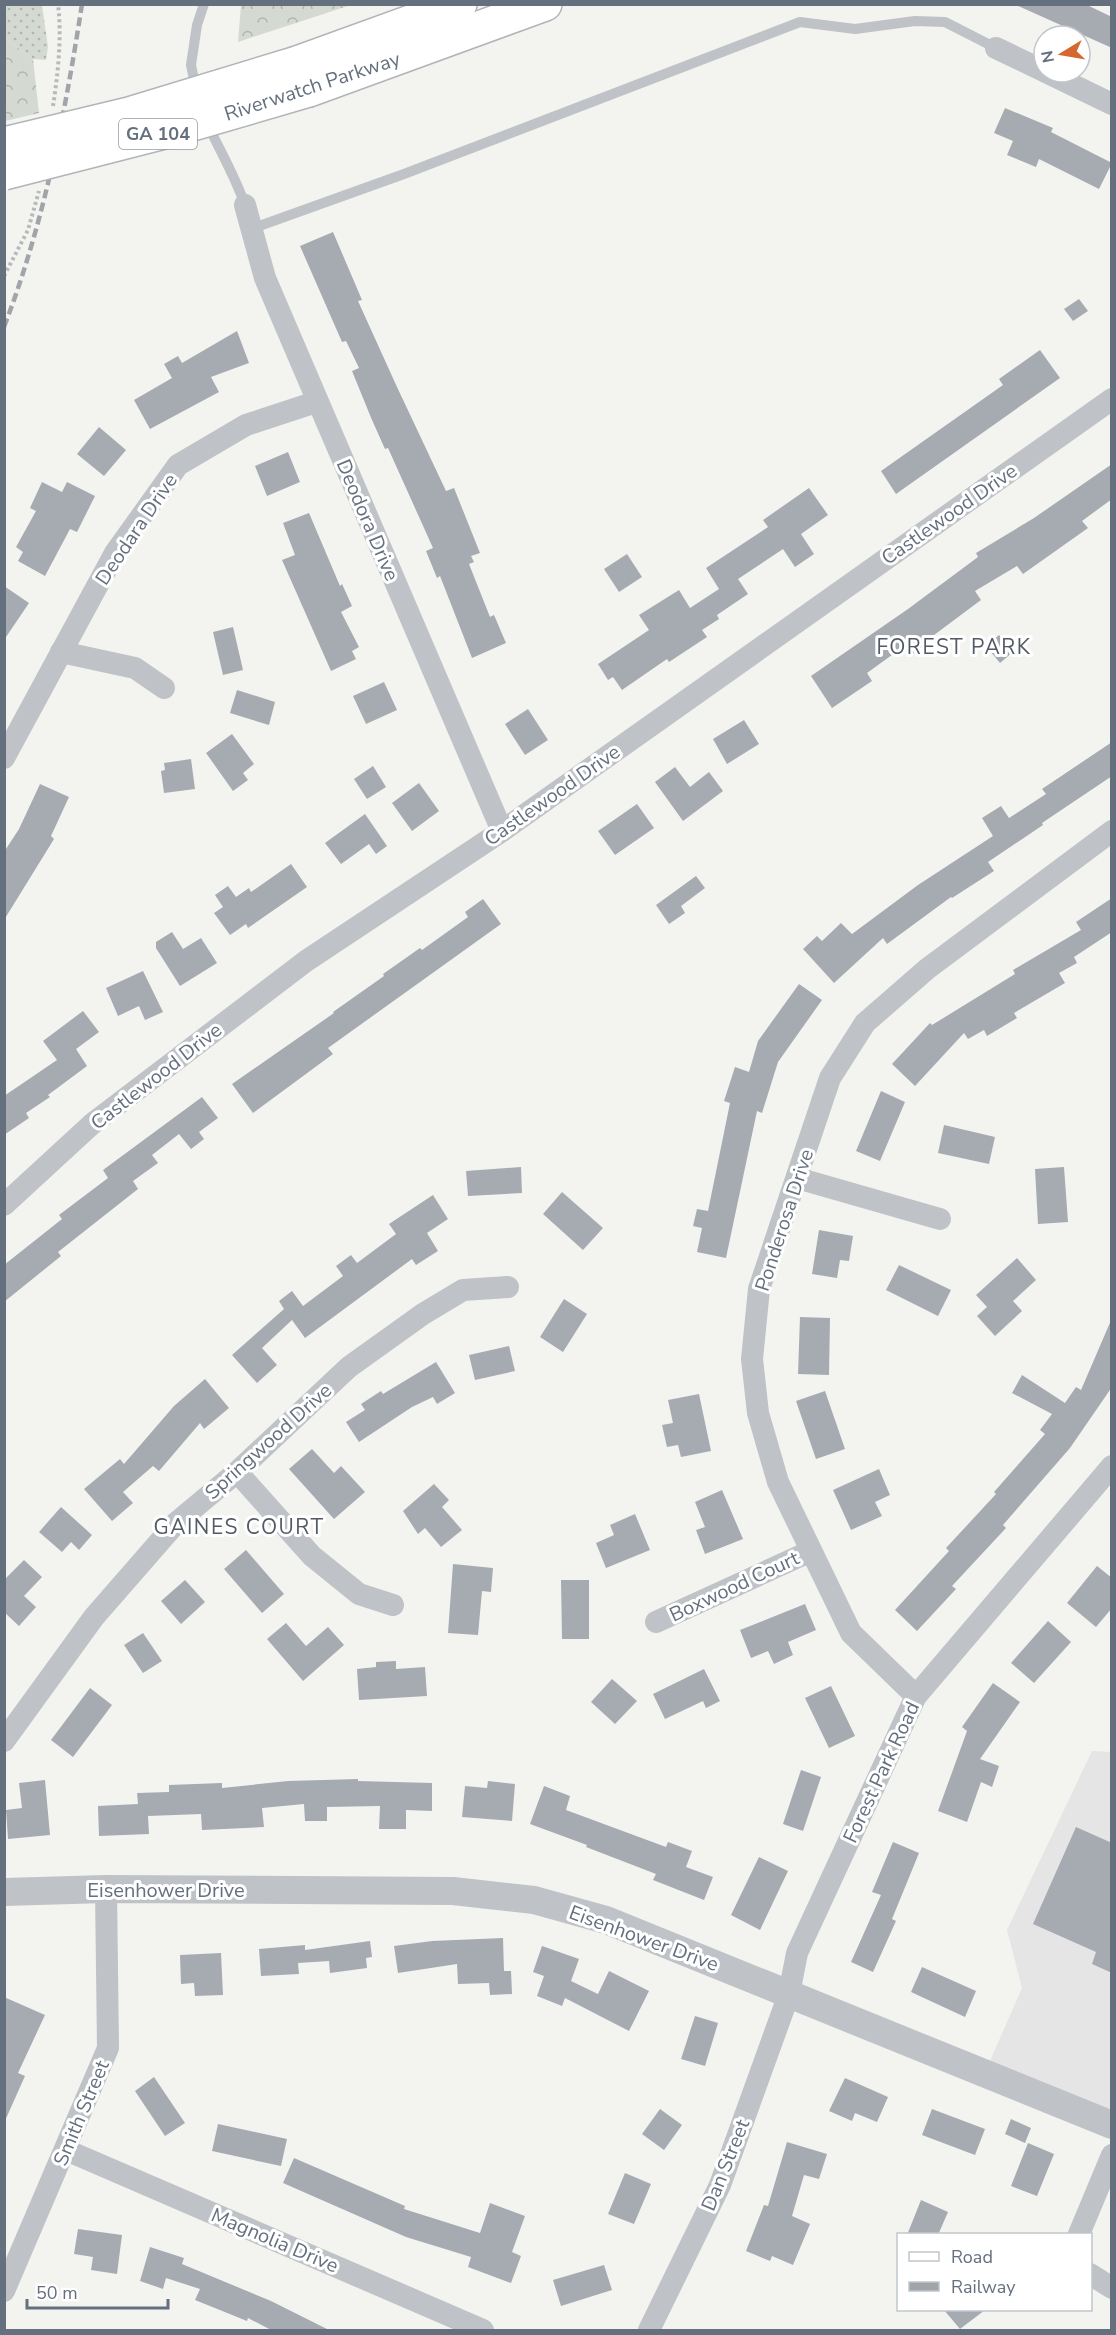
<svg xmlns="http://www.w3.org/2000/svg" width="1116" height="2335" font-family="'Nunito Sans',sans-serif">
	<defs>
		<pattern id="grass-dots" width="8" height="8" patternUnits="userSpaceOnUse" patternTransform="scale(1.5)"><rect width="8" height="8" fill="#d4dad2"/><path d="M2 2h.1M6 6h.1" fill="none" stroke="#b0b5b0" stroke-width="1.8" stroke-linecap="round"/></pattern>
		<pattern id="forest-crowns" width="20" height="18" patternUnits="userSpaceOnUse" patternTransform="scale(1.5)"><rect width="20" height="18" fill="#d4dad2"/><path d="M2 6a3 3 0 1 1 6 0M12 15a3 3 0 1 1 6 0" fill="none" stroke="#b0b5b0"/></pattern>
	</defs>
	<rect width="100%" height="100%" fill="#f3f4f0"/>
	<polygon fill="#e4e5e4" points="1092,1751 1111,1752 1111,2113 990,2061 1022,1988 1007,1930"/>
	<polygon fill="url(#grass-dots)" points="5,5 42,5 48,47 46,60 33,59 5,38"/>
	<g fill="url(#forest-crowns)">
		<polygon points="241,5 241,4 351,5 238,42"/>
		<polygon points="5,38 33,59 39,113 5,121"/>
	</g>
	<g fill="#a6abb2">
		<polygon points="1014,4 1085,4 1112,17 1112,48"/>
		<polygon points="1005,108 1053,128 1051,132 1112,163 1099,189 1039,159 1036,167 1007,155 1013,141 994,133"/>
		<polygon points="333,232 362,300 358,301 397,387 446,491 454,488 480,553 471,556 474,562 469,564 490,617 494,615 506,643 472,658 440,576 437,578 426,551 433,548 388,448 385,449 372,420 352,371 359,368 346,341 342,342 300,246"/>
		<polygon points="1079,299 1088,311 1073,321 1064,309"/>
		<polygon points="237,331 249,363 211,377 219,392 150,429 134,400 172,378 164,364 178,356 182,363"/>
		<polygon points="1040,350 1060,378 896,494 881,471 1003,385 999,379"/>
		<polygon points="99,427 126,450 104,476 77,454"/>
		<polygon points="288,452 300,482 267,496 255,466"/>
		<polygon points="1112,464 1112,499 1082,521 1088,528 1023,574 1017,566 975,591 981,600 922,644 923,646 910,656 903,647 867,673 872,681 832,708 811,676 908,609 978,557 976,553 1034,518"/>
		<polygon points="42,482 62,492 67,482 95,496 77,532 70,529 45,576 18,561 23,552 16,547 36,511 30,508"/>
		<polygon points="809,488 828,515 801,534 814,554 795,567 783,549 738,579 748,594 717,615 719,619 702,630 707,637 669,662 667,659 622,690 613,677 608,680 598,664 649,630 639,615 679,590 690,608 719,589 706,568 768,527 763,520"/>
		<polygon points="309,513 340,586 342,584 352,606 341,612 359,647 352,651 356,659 331,671 282,560 295,555 283,523"/>
		<polygon points="627,554 642,577 619,592 604,569"/>
		<polygon points="4,586 29,603 4,640"/>
		<polygon points="233,627 243,670 223,675 213,632"/>
		<polygon points="999,635 1013,652 1000,663 986,646"/>
		<polygon points="384,682 397,710 366,724 353,696"/>
		<polygon points="237,690 275,702 269,725 230,713"/>
		<polygon points="528,709 548,740 525,755 505,724"/>
		<polygon points="744,720 759,744 727,764 713,739"/>
		<polygon points="232,734 254,764 243,773 248,780 233,791 206,753"/>
		<polygon points="1112,742 1112,776 1042,823 1043,825 988,862 994,871 952,898 951,897 887,944 883,938 834,983 803,949 817,936 822,941 841,923 852,934 918,885 993,836 982,818 1001,806 1009,818 1046,794 1042,789"/>
		<polygon points="191,759 195,789 164,793 161,771 165,770 164,763"/>
		<polygon points="373,766 386,787 367,799 354,779"/>
		<polygon points="675,767 690,787 709,772 723,791 683,821 655,782"/>
		<polygon points="419,783 439,811 412,831 392,803"/>
		<polygon points="40,784 69,797 51,836 54,839 4,920 4,852 19,829"/>
		<polygon points="637,804 654,828 615,855 598,831"/>
		<polygon points="365,814 387,846 376,854 369,844 341,864 325,843"/>
		<polygon points="291,864 307,887 248,928 246,924 230,935 214,913 223,907 215,895 228,886 236,897 249,888 251,892"/>
		<polygon points="696,876 705,888 681,906 685,913 669,924 656,905"/>
		<polygon points="1112,898 1112,932 1074,957 1077,963 1059,973 1065,983 1014,1013 1017,1018 987,1036 984,1030 968,1039 964,1033 915,1086 892,1064 930,1023 932,1025 1015,974 1013,970 1081,930 1076,922"/>
		<polygon points="483,899 501,924 328,1048 333,1054 253,1113 232,1084 334,1013 333,1012 384,976 383,974 420,948 422,950 468,917 465,912"/>
		<polygon points="172,932 183,949 201,938 217,963 180,986 156,948 156,942"/>
		<polygon points="143,971 163,1012 145,1020 139,1006 118,1016 106,988"/>
		<polygon points="799,984 822,1000 778,1062 762,1113 757,1111 726,1258 697,1252 702,1228 693,1226 697,1209 708,1211 730,1103 724,1101 735,1067 749,1072 758,1041"/>
		<polygon points="83,1011 99,1032 76,1049 87,1066 48,1095 50,1097 26,1113 29,1118 4,1135 4,1096 57,1060 43,1041"/>
		<polygon points="881,1091 905,1102 880,1161 856,1151"/>
		<polygon points="202,1097 218,1118 199,1132 204,1139 191,1149 179,1134 152,1155 158,1163 133,1181 138,1189 58,1252 61,1256 4,1302 4,1265 62,1219 59,1215 108,1178 103,1170"/>
		<polygon points="944,1125 995,1137 989,1164 938,1153"/>
		<polygon points="521,1167 522,1193 468,1196 466,1171"/>
		<polygon points="1064,1167 1068,1222 1038,1224 1035,1169"/>
		<polygon points="562,1192 603,1228 583,1250 543,1214"/>
		<polygon points="433,1195 448,1219 427,1233 438,1251 416,1265 412,1259 305,1338 292,1320 262,1348 277,1365 257,1383 232,1355 284,1309 279,1301 292,1291 303,1306 343,1276 336,1266 351,1255 357,1263 396,1234 389,1224"/>
		<polygon points="819,1230 853,1236 849,1261 840,1260 837,1278 812,1274"/>
		<polygon points="1017,1258 1036,1280 1013,1301 1022,1311 995,1336 977,1316 987,1307 976,1295"/>
		<polygon points="899,1265 951,1290 938,1316 886,1290"/>
		<polygon points="564,1299 587,1314 563,1352 540,1337"/>
		<polygon points="800,1317 830,1318 829,1375 798,1374"/>
		<polygon points="1112,1318 1112,1387 1070,1448 1003,1525 1006,1528 952,1586 956,1589 917,1631 895,1610 949,1551 946,1548 996,1494 994,1492 1045,1434 1040,1430 1052,1414 1012,1393 1022,1375 1065,1403 1076,1387 1081,1390"/>
		<polygon points="509,1346 515,1371 475,1380 469,1355"/>
		<polygon points="436,1362 455,1393 437,1404 433,1397 412,1407 359,1442 346,1422 365,1410 361,1404 381,1391 383,1394"/>
		<polygon points="205,1379 229,1408 204,1429 200,1423 159,1471 153,1466 123,1492 133,1503 112,1521 84,1489 120,1459 124,1464 174,1406"/>
		<polygon points="825,1391 845,1449 816,1459 796,1401"/>
		<polygon points="699,1394 711,1451 681,1457 678,1445 667,1447 662,1425 673,1423 668,1400"/>
		<polygon points="312,1449 334,1473 341,1466 365,1492 334,1519 289,1469"/>
		<polygon points="879,1469 890,1495 875,1502 882,1516 851,1530 833,1490"/>
		<polygon points="434,1484 449,1500 442,1507 462,1530 441,1547 425,1528 418,1534 403,1511"/>
		<polygon points="722,1490 743,1539 705,1554 696,1530 705,1527 695,1502"/>
		<polygon points="61,1507 92,1535 79,1550 71,1542 62,1552 39,1532"/>
		<polygon points="635,1514 650,1550 606,1568 596,1543 614,1535 610,1525"/>
		<polygon points="246,1550 284,1594 262,1613 224,1569"/>
		<polygon points="24,1560 42,1577 24,1596 36,1607 19,1626 4,1612 4,1580"/>
		<polygon points="453,1564 493,1568 491,1592 482,1591 478,1635 448,1633"/>
		<polygon points="1097,1566 1112,1578 1112,1608 1096,1627 1067,1603"/>
		<polygon points="185,1580 205,1602 181,1624 161,1601"/>
		<polygon points="561,1580 589,1580 589,1639 562,1639"/>
		<polygon points="805,1604 816,1630 788,1642 793,1655 774,1664 768,1651 751,1658 740,1630"/>
		<polygon points="1048,1621 1071,1642 1034,1683 1011,1663"/>
		<polygon points="286,1623 306,1646 328,1627 344,1645 303,1681 267,1639"/>
		<polygon points="143,1633 162,1661 143,1673 124,1645"/>
		<polygon points="396,1661 396,1669 425,1667 427,1696 359,1700 357,1669 376,1667 376,1662"/>
		<polygon points="704,1669 720,1701 706,1708 703,1701 665,1719 653,1694"/>
		<polygon points="612,1679 637,1701 615,1724 591,1702"/>
		<polygon points="993,1683 1020,1702 980,1759 999,1766 992,1787 981,1782 967,1822 938,1811 967,1731 962,1727"/>
		<polygon points="831,1686 855,1736 829,1748 805,1698"/>
		<polygon points="90,1688 112,1705 73,1757 51,1740"/>
		<polygon points="801,1770 821,1777 803,1831 783,1824"/>
		<polygon points="358,1779 358,1781 432,1783 432,1811 406,1810 406,1829 379,1829 380,1806 327,1807 327,1821 305,1821 304,1804 262,1808 264,1827 202,1830 201,1814 148,1816 149,1834 99,1836 98,1806 138,1804 137,1793 169,1792 169,1785 222,1783 222,1788 288,1781"/>
		<polygon points="45,1780 50,1835 8,1839 6,1810 22,1808 19,1783"/>
		<polygon points="488,1781 515,1784 512,1821 462,1817 465,1786 487,1788"/>
		<polygon points="544,1786 570,1796 566,1810 666,1847 668,1842 692,1851 686,1867 713,1877 704,1900 653,1880 656,1874 586,1847 587,1845 530,1824"/>
		<polygon points="1076,1827 1112,1843 1112,1973 1092,1964 1096,1952 1033,1924"/>
		<polygon points="893,1842 919,1853 892,1919 896,1921 873,1972 851,1962 881,1895 872,1892"/>
		<polygon points="759,1857 788,1871 760,1930 731,1915"/>
		<polygon points="503,1938 504,1971 511,1971 512,1994 490,1995 489,1983 458,1984 457,1964 398,1973 394,1946 432,1941"/>
		<polygon points="370,1941 372,1957 366,1958 367,1968 330,1973 329,1961 298,1963 299,1974 261,1976 259,1949 305,1945 305,1950"/>
		<polygon points="542,1946 579,1959 571,1981 598,1994 609,1971 649,1991 629,2031 565,1998 562,2006 537,1996 544,1976 533,1972"/>
		<polygon points="221,1953 223,1995 195,1996 194,1983 181,1984 180,1955"/>
		<polygon points="922,1967 976,1991 965,2017 911,1992"/>
		<polygon points="4,1997 45,2015 18,2073 25,2076 4,2123"/>
		<polygon points="695,2016 718,2023 705,2066 681,2059"/>
		<polygon points="154,2077 185,2123 165,2136 135,2091"/>
		<polygon points="845,2078 888,2097 877,2122 855,2113 852,2121 829,2111"/>
		<polygon points="660,2109 682,2125 664,2150 642,2134"/>
		<polygon points="932,2109 985,2129 975,2155 922,2135"/>
		<polygon points="1011,2119 1031,2128 1025,2143 1005,2134"/>
		<polygon points="218,2124 287,2139 281,2166 212,2151"/>
		<polygon points="787,2142 827,2154 819,2179 804,2175 792,2216 810,2224 793,2265 772,2256 770,2261 746,2251 764,2205 768,2206"/>
		<polygon points="1028,2143 1054,2154 1037,2196 1011,2186"/>
		<polygon points="294,2158 405,2206 404,2209 480,2233 490,2203 525,2216 512,2252 521,2256 511,2283 468,2267 471,2257 406,2237 283,2183"/>
		<polygon points="625,2173 651,2184 634,2224 608,2214"/>
		<polygon points="921,2200 948,2212 938,2235 907,2235"/>
		<polygon points="78,2229 122,2235 117,2274 91,2270 93,2257 74,2254"/>
		<polygon points="150,2247 184,2258 182,2264 271,2301 331,2331 273,2331 248,2318 247,2321 195,2300 200,2289 166,2278 163,2289 140,2281"/>
		<polygon points="604,2265 612,2290 561,2306 553,2280"/>
		<polygon points="944,2310 985,2310 960,2329"/>
	</g>
	<g fill="none" stroke-linecap="round" stroke-linejoin="round">
		<g stroke="#b1b4b8" stroke-width="36">
			<g id="primary">
				<polyline points="297,63 460,4"/>
				<polyline points="309,90 545,4"/>
			</g>
		</g>
		<g stroke="#b7b9bc" stroke-width="4" stroke-dasharray="3 3" stroke-linecap="butt">
			<path d="M53,106C58,74 62,37 58,4"/>
			<polyline points="4,276 28,230 39,191"/>
		</g>
		<g stroke="#bfc2c6" stroke-width="10">
			<polyline points="196,89 191,65 197,25 204,4"/>
			<path d="M207,123C220,151 235,176 245,205"/>
			<polyline points="251,229 404,174 800,22 855,29 915,21 945,22 996,48"/>
		</g>
		<g stroke="#bfc2c6" stroke-width="22">
			<polyline points="996,48 1044,71"/>
			<polyline points="1046,72 1112,104"/>
			<polyline points="245,205 265,278 502,831"/>
			<polyline points="61,652 135,668 164,688"/>
			<polyline points="4,758 115,553 178,465 246,425 316,402"/>
			<polyline points="797,1178 940,1219"/>
			<polyline points="4,1205 92,1124 306,961 502,831 1112,399"/>
			<polyline points="237,1472 312,1556 359,1594 393,1605"/>
			<polyline points="656,1622 811,1551"/>
			<polyline points="916,1696 851,1633 778,1482 758,1413 752,1359 759,1289 830,1078 865,1023 927,969 1112,831"/>
			<polyline points="4,1741 94,1617 176,1523 237,1472 349,1367 423,1314 463,1290 508,1287"/>
			<polyline points="66,2150 483,2330"/>
			<polyline points="1079,2234 1112,2155"/>
			<polyline points="1090,2274 1112,2288"/>
			<polyline points="4,2291 108,2048 106,1889"/>
			<polyline points="649,2330 720,2185 789,1994 797,1953 916,1696 1112,1466"/>
		</g>
		<polyline stroke="#bfc2c6" stroke-width="28" points="4,1892 106,1889 453,1891 534,1900 606,1920 1112,2125"/>
		<use href="#primary" stroke="#fff" stroke-width="33"/>
		<path stroke="#a1a5aa" stroke-width="4.5" stroke-dasharray="9 4.5" stroke-linecap="butt" d="M4,327C44,223 65,114 82,4"/>
		<g stroke="#b1b4b8" stroke-width="36" stroke-linecap="butt">
			<g id="primary-bridge">
				<polyline points="4,144 129,114 297,63"/>
				<polyline points="4,173 172,130 309,90"/>
			</g>
		</g>
		<use href="#primary-bridge" stroke="#fff" stroke-width="33"/>
	</g>
	<g text-anchor="middle" stroke-width="6" stroke-linejoin="round" paint-order="stroke">
		<rect fill="#fff" stroke="#939ba5" stroke-width="1.5" x="119" y="119" width="78" height="30" rx="4.5"/>
		<g font-size="18" font-weight="bold" fill="#65707f">
			<text x="158" y="140">GA 104</text>
		</g>
		<g font-size="20" fill="#65707f" stroke="#fff">
			<text transform="translate(312 86) rotate(-18)" y="7">Riverwatch Parkway</text>
			<text transform="translate(949 514) rotate(-35)" y="7">Castlewood Drive</text>
			<text transform="translate(368 520) rotate(67)" y="7">Deodora Drive</text>
			<text transform="translate(136 529) rotate(-56)" y="7">Deodara Drive</text>
			<text transform="translate(552 795) rotate(-35)" y="7">Castlewood Drive</text>
			<text transform="translate(156 1076) rotate(-38)" y="7">Castlewood Drive</text>
			<text transform="translate(784 1220) rotate(-72)" y="7">Ponderosa Drive</text>
			<text transform="translate(268 1441) rotate(-42)" y="7">Springwood Drive</text>
			<text transform="translate(734 1586) rotate(-25)" y="7">Boxwood Court</text>
			<text transform="translate(881 1772) rotate(-65)" y="7">Forest Park Road</text>
			<text x="166" y="1897">Eisenhower Drive</text>
			<text transform="translate(644 1938) rotate(20)" y="7">Eisenhower Drive</text>
			<text transform="translate(81 2113) rotate(-67)" y="7">Smith Street</text>
			<text transform="translate(725 2165) rotate(-68)" y="7">Dan Street</text>
			<text transform="translate(275 2240) rotate(23)" y="7">Magnolia Drive</text>
		</g>
		<g font-size="21" letter-spacing="1.5" fill="#525a65" stroke="#fff">
			<text x="954" y="654">FOREST PARK</text>
			<text x="239" y="1534">GAINES COURT</text>
		</g>
	</g>
	<rect width="1116" height="2335" fill="none" stroke="#65707f" stroke-width="12"/>
	<rect x="897" y="2233" width="195" height="78" fill="#ffffff" stroke="#c1c6cc" stroke-width="1.5"/>
	<rect x="909" y="2252" width="30" height="9" fill="#ffffff" stroke="#c1c6cc" stroke-width="1.5"/>
	<text x="951" y="2263" font-size="18" fill="#65707f">Road</text>
	<rect x="909" y="2282" width="30" height="9" fill="#a1a5aa" stroke="#c1c6cc" stroke-width="1.5"/>
	<text x="951" y="2293" font-size="18" fill="#65707f">Railway</text>
	<g transform="translate(1062 54) rotate(259)"><circle r="28" fill="#ffffff" stroke="#c1c6cc" stroke-width="1.5"/>
	<path d="M0-4.5L10 22L0 15L-10 22Z" fill="#d5682f"/>
	<text y="-9" font-size="16" font-weight="bold" text-anchor="middle" fill="#65707f">N</text>
	</g>
	<path d="M27 2299v9h141v-9" fill="none" stroke="#65707f" stroke-width="3"/>
	<text x="36" y="2299" font-size="18" fill="#65707f" stroke="#ffffff" stroke-width="4.5" paint-order="stroke">50 m</text>
</svg>
